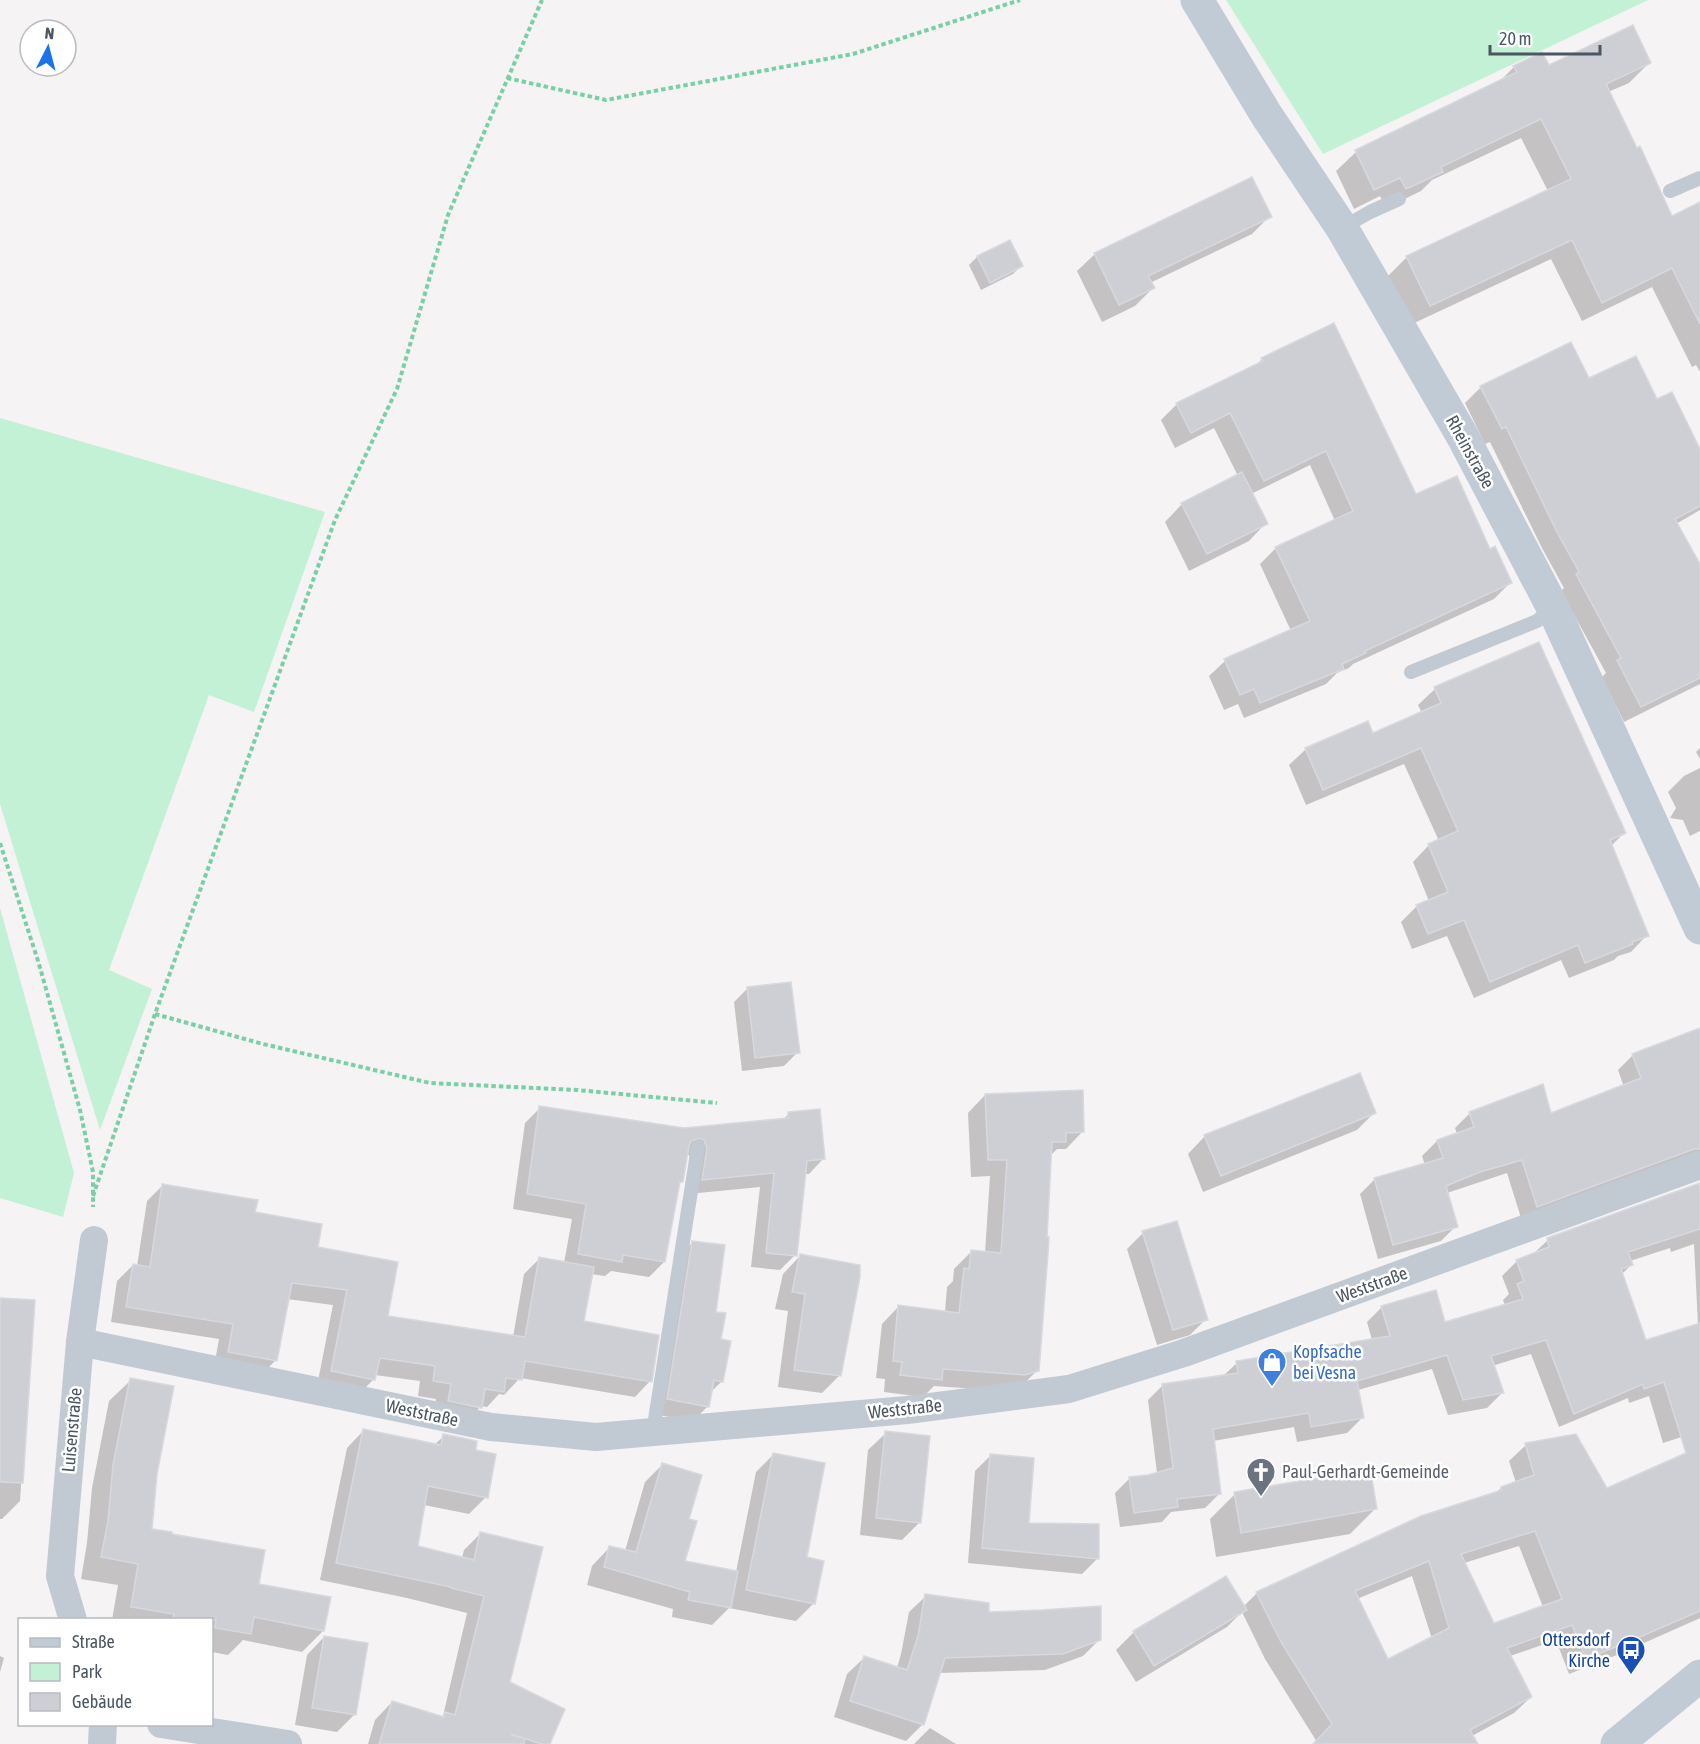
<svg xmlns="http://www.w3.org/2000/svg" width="1700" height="1744" font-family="'Asap Condensed',sans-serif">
	<rect width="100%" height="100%" fill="#f5f3f3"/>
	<g fill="#c3f1d5">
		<polygon points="1226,0 1648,0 1323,154"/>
		<polygon points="0,418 325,512 254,712 209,695 109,970 152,989 100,1130 0,804"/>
		<polygon points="0,908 74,1173 63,1217 0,1198"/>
	</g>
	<g fill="#0003" fill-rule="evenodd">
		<polygon points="1649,63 1629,83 1608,92 1671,218 1700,204 1700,372 1696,365 1692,367 1652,287 1582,321 1551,259 1410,325 1387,277 1407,257 1548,191 1521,138 1432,180 1421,191 1386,208 1380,196 1354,209 1336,171 1356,152 1498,83 1514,67 1549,67"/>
		<polygon points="1270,216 1252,234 1150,283 1153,288 1135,306 1102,322 1077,271 1095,254"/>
		<polygon points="1009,242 1021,266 1013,274 981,290 969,265 977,257"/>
		<polygon points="1262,359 1415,496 1489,551 1510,583 1494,599 1353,664 1349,668 1337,673 1326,684 1244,718 1238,704 1224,710 1209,676 1225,661 1291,631 1260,564 1276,548 1335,521 1310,465 1251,494 1266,523 1249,541 1189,571 1165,522 1182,504 1238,476 1214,428 1175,448 1161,420 1177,404 1255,366"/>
		<polygon points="1588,380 1656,401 1700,452 1700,510 1676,524 1700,567 1700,684 1624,722 1602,677 1606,673 1561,591 1564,588 1542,548 1490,442 1485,444 1465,403 1481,387"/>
		<polygon points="1538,644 1624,833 1611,846 1647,935 1631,952 1618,956 1614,960 1569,978 1561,960 1474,998 1447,936 1412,949 1401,922 1417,906 1429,901 1413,862 1429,845 1439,841 1404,764 1306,805 1289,765 1306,749 1373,735 1422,713 1418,705 1435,689"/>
		<polygon points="1700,748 1700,759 1696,752"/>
		<polygon points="1700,768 1700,831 1690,836 1683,820 1670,818 1676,808 1668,792 1684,776"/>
		<polygon points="747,989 798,1052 784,1066 742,1071 734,1002"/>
		<polygon points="1700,1029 1700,1173 1522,1221 1507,1173 1447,1193 1456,1226 1441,1241 1378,1259 1360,1194 1375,1179 1425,1165 1422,1156 1437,1141 1457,1134 1455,1128 1470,1113 1550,1114 1624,1087 1618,1070 1633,1055"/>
		<polygon points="985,1095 1083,1131 1066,1149 1057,1149 1050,1156 1038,1370 1020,1387 1007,1391 934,1386 923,1397 884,1392 885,1379 876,1378 882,1324 899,1306 945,1312 947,1287 953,1281 954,1269 972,1251 985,1253 990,1176 971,1177 968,1113"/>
		<polygon points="540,1108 684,1130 782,1120 789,1114 824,1158 809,1174 804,1174 795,1255 780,1270 751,1267 760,1187 688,1194 692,1164 689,1155 686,1154 682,1181 677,1186 664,1262 649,1277 611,1271 605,1276 591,1274 582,1322 650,1381 635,1397 520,1378 504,1395 499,1394 487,1407 481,1406 465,1423 433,1417 436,1399 418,1396 420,1381 375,1375 374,1379 358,1395 317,1386 333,1305 287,1299 276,1360 260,1376 214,1367 219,1339 111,1322 117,1281 133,1265 137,1266 147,1201 163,1185 254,1213 316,1248 386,1317 513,1337 524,1274 539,1259 564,1263 572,1219 513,1209 525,1123"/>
		<polygon points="1374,1113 1357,1130 1203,1192 1188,1154 1205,1136"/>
		<path d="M1700,1184V1431L1663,1443L1649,1396L1629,1403L1628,1398L1559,1427L1531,1354L1492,1366L1502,1393L1487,1408L1448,1415L1432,1369L1358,1390L1362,1418L1347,1433L1297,1442L1294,1427L1213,1441L1220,1493L1205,1508L1171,1512L1162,1522L1120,1527L1115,1493L1130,1478L1157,1473L1148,1400L1163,1385L1222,1377L1237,1363L1372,1340L1367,1322L1382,1307L1444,1324L1505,1306L1503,1300L1509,1294L1502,1276L1517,1261L1532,1255L1548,1240ZM1694,1244L1698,1325L1645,1342L1622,1274L1631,1265L1630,1261L1670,1248L1671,1252Z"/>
		<polygon points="1143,1233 1206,1319 1190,1335 1157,1345 1127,1249"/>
		<polygon points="693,1242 714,1313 720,1340 722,1381 710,1393 708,1406 693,1421 653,1414 678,1257"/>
		<polygon points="800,1256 840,1375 822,1393 778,1387 788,1311 775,1309 783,1274"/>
		<polygon points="0,1300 33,1302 20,1501 2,1519 0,1519"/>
		<polygon points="131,1380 155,1473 150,1530 170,1536 258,1585 323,1631 302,1652 243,1640 228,1655 212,1652 212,1620 112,1620 118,1585 81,1579 87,1543 92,1488 109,1401"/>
		<polygon points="364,1430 434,1445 444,1436 474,1451 486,1497 469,1514 424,1505 416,1547 462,1558 464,1550 481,1533 508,1683 548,1744 368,1744 375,1720 392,1702 442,1718 443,1716 467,1613 407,1598 320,1580 347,1448"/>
		<polygon points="886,1433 920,1522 902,1540 860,1535 868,1450"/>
		<path d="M1526,1445L1607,1490L1700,1466V1618L1698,1619L1617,1655L1569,1674L1556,1640L1510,1656L1531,1697L1514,1713L1472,1736L1477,1744H1314L1317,1742L1265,1659L1242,1612L1227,1627L1136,1682L1116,1650L1134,1632L1243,1607L1257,1593L1495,1494L1501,1488L1516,1483L1509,1461ZM1519,1546L1543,1607L1494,1624L1464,1563ZM1412,1576L1432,1639L1388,1661L1357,1599Z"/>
		<polygon points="773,1455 806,1559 813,1604 796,1621 729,1608 712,1625 672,1617 673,1609 587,1585 592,1566 609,1548 625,1551 645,1482 662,1465 687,1520 683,1562 736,1572 756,1472"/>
		<polygon points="991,1455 1027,1524 1098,1558 1082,1574 968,1563 975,1471"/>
		<polygon points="1340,1480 1375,1509 1350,1534 1216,1557 1210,1519 1235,1494"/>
		<polygon points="926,1596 987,1613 1100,1639 1083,1656 1045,1670 939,1673 923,1724 906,1741 834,1717 847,1674 864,1658 897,1668 901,1654 909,1612"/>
		<polygon points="324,1637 354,1715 337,1732 295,1725 307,1655"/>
		<polygon points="0,1656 4,1658 0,1672"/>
		<polygon points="930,1728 956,1744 914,1744"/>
	</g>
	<g fill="#cdcfd5" stroke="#d7d9de" stroke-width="1.5" fill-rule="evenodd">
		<polygon points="1633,25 1651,63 1606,84 1637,148 1640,146 1672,216 1700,202 1700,324 1672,268 1602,303 1572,240 1430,306 1406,256 1571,179 1541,119 1441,167 1443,172 1406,189 1400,178 1374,190 1355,150 1517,72 1513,66 1542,52 1549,65"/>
		<polygon points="1252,177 1272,217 1148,276 1155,288 1119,305 1094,253"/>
		<polygon points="1010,240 1023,266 990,283 977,256"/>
		<polygon points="1334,323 1416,494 1457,476 1490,549 1495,546 1512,583 1365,651 1366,653 1342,664 1344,669 1260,703 1254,689 1240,695 1224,659 1310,621 1275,547 1353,511 1326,451 1264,481 1230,413 1191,433 1176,403 1263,361 1261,358"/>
		<polygon points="1571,342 1589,378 1636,356 1657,399 1672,392 1700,449 1700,506 1675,519 1700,564 1700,678 1641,707 1617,660 1621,658 1576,574 1579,572 1557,532 1506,427 1502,429 1480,386"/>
		<polygon points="1242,472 1268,524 1207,554 1181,503"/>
		<polygon points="1539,642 1626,833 1610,840 1649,936 1632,942 1633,944 1585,963 1578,945 1490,982 1464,920 1428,934 1416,905 1448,892 1428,844 1458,831 1421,748 1323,790 1305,748 1368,721 1373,733 1441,703 1434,687"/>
		<polygon points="791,982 800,1053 755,1058 747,987"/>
		<polygon points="1700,1028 1700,1149 1694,1149 1537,1207 1522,1160 1480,1172 1446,1186 1458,1227 1393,1245 1374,1178 1443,1158 1437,1140 1474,1127 1469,1112 1543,1084 1551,1113 1641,1078 1632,1054"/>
		<polygon points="1360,1073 1376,1113 1221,1176 1204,1135"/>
		<polygon points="1083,1090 1084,1132 1066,1133 1066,1142 1052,1142 1047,1237 1049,1237 1048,1253 1039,1371 1025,1375 943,1369 942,1380 900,1375 902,1362 893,1361 898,1305 959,1313 964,1268 969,1269 971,1250 1001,1253 1007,1160 988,1160 985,1094"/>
		<polygon points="539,1106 684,1128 788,1118 788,1112 820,1109 825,1159 807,1161 797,1256 766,1253 774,1173 702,1180 707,1148 704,1140 699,1138 691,1141 689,1146 683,1182 680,1182 665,1262 623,1255 622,1262 578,1254 586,1204 527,1194"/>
		<path d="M1700,1183V1229L1628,1252L1633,1265L1621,1269L1646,1340L1700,1323V1611L1635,1639L1586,1659L1572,1625L1507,1648L1532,1697L1470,1730L1478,1744H1313L1332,1724L1281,1642L1256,1592L1421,1516L1502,1490L1501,1487L1534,1475L1525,1443L1576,1434L1607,1488L1686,1453L1664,1382L1644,1389L1643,1384L1574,1414L1546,1340L1491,1356L1504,1393L1463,1400L1447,1355L1357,1381L1364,1418L1311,1427L1309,1413L1213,1429L1221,1494L1177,1499L1178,1507L1134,1513L1129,1477L1148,1475L1173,1468L1162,1384L1238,1373L1236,1361L1390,1336L1381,1306L1436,1290L1445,1322L1523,1299L1517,1284L1524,1281L1516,1260L1549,1247L1547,1238ZM1535,1531L1562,1599L1494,1623L1461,1554ZM1429,1561L1449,1628L1388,1659L1355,1591Z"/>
		<polygon points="162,1184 258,1200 255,1212 322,1224 318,1247 398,1262 388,1316 525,1337 539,1257 594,1267 584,1321 659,1335 652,1382 525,1361 522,1380 506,1378 504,1392 485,1389 482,1408 448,1401 451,1384 433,1381 435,1366 380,1358 375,1380 331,1371 347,1290 292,1283 277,1361 228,1352 233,1324 126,1307 133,1264 150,1267"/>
		<polygon points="1177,1221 1208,1320 1173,1330 1142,1231"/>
		<polygon points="692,1241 725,1245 716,1312 726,1313 721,1339 731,1341 723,1382 714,1380 709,1407 667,1399"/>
		<polygon points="800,1254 860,1265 860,1277 841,1376 794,1370 805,1294 792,1292"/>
		<polygon points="0,1298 35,1300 23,1483 0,1482"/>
		<polygon points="130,1378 174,1386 157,1474 152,1529 172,1532 172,1534 265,1550 259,1584 331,1597 324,1631 254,1617 251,1634 215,1628 216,1620 173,1620 174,1614 131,1607 138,1564 101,1557 108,1521 113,1465"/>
		<polygon points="363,1429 441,1445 443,1434 477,1441 476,1450 496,1454 488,1498 428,1486 418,1546 474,1560 480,1532 543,1547 510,1682 565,1709 550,1744 541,1744 512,1734 512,1735 525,1739 524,1744 379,1744 392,1701 444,1717 445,1712 455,1715 484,1596 451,1588 451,1587 336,1563"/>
		<polygon points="885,1431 930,1436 921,1523 876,1518"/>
		<polygon points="773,1453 825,1463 807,1557 824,1561 815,1604 746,1590"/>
		<polygon points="990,1454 1034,1458 1029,1523 1099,1524 1099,1559 982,1548"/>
		<polygon points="662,1463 702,1475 689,1519 697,1521 685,1561 738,1571 731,1608 688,1600 690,1592 604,1567 609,1546 636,1552"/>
		<polygon points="1371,1473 1377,1509 1241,1533 1234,1492 1340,1474 1341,1478"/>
		<polygon points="1226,1576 1247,1610 1154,1666 1133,1631"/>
		<polygon points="925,1594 989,1603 989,1612 1041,1610 1101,1606 1101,1640 1063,1654 945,1658 924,1725 850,1701 864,1656 907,1670 918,1636"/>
		<polygon points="324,1636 368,1643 356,1715 312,1708"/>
	</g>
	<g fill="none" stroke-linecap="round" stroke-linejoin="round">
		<g stroke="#7ad0a6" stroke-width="4" stroke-dasharray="4.5 3" stroke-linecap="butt">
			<polyline points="507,78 606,100 853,54 1020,0"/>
			<polyline points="0,843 39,964 80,1110 93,1172 93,1207"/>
			<polyline points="155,1014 263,1044 430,1083 577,1090 717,1103"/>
			<polyline points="93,1196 155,1014 335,520 397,389 448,215 542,0"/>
		</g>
		<g stroke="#c1cad2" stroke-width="14">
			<polyline points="1670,191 1700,178"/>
			<polyline points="1342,228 1370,212 1399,199"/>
			<polyline points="1411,672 1537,621 1553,608"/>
			<polyline points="653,1432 698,1147"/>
		</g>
		<g stroke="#c1cad2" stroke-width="28">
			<polyline points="80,1342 491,1427 596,1437 907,1410 1069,1389 1184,1353 1700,1165"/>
			<polyline points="73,1620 60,1576 80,1342 94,1240"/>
			<polyline points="161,1724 288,1744"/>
			<polyline points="102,1744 103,1724"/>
		</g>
		<g stroke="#c1cbd6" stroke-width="33">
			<polyline points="1197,0 1267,116 1342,228 1463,437 1553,608 1700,928"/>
			<polyline points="1617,1744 1700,1676"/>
		</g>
	</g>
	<defs>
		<g id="shop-pin" transform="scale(1.5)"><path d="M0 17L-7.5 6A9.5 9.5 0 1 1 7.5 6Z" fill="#3f7fe0" stroke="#fff"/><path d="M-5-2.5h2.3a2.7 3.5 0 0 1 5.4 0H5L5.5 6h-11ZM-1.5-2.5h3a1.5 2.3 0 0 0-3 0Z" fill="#fff"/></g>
		<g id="church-pin" transform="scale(1.5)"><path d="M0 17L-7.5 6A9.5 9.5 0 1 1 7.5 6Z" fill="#6b7280" stroke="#fff"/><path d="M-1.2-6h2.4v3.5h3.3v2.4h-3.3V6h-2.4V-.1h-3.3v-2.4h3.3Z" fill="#fff"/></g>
		<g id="bus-pin" transform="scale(1.5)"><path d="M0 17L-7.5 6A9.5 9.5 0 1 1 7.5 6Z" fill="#1a4fb4" stroke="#fff"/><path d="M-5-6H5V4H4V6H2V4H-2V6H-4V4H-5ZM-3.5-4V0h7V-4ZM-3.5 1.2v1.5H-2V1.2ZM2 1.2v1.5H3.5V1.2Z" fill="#fff"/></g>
	</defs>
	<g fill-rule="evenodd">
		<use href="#shop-pin" x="1272" y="1362"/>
		<use href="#church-pin" x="1261" y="1472"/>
		<use href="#bus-pin" x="1631" y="1650"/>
	</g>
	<g text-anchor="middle" stroke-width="5" stroke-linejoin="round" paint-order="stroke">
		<g font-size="18" fill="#4a5661" stroke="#fff">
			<text transform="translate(1470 452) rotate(61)" y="6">Rheinstraße</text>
			<text transform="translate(1372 1285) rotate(-20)" y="6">Weststraße</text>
			<text transform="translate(905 1409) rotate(-6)" y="6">Weststraße</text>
			<text transform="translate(422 1413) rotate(12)" y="6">Weststraße</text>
			<text transform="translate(72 1430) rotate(-85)" y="6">Luisenstraße</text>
		</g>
		<g font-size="18" fill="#366cbe" stroke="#fff" text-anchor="start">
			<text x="1293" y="1358">Kopfsache<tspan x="1293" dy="21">bei Vesna</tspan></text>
		</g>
		<g font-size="18" fill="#5b616d" stroke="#fff" text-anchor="start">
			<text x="1282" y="1478">Paul-Gerhardt-Gemeinde</text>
		</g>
		<g font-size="18" fill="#164399" stroke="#fff" text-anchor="end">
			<text x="1610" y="1646">Ottersdorf<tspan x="1610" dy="21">Kirche</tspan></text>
		</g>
	</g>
	<rect x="18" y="1618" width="195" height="108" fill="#ffffff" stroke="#b7bbc0" stroke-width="1.5"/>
	<rect x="30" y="1638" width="30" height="9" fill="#c1cbd6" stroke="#b7bbc0" stroke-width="1.5"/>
	<text x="72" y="1648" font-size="18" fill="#4a5661">Straße</text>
	<rect x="30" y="1663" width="30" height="18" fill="#c3f1d5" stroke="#b7bbc0" stroke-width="1.5"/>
	<text x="72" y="1678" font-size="18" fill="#4a5661">Park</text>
	<rect x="30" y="1693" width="30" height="18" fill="#cdcfd5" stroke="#b7bbc0" stroke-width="1.5"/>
	<text x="72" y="1708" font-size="18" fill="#4a5661">Gebäude</text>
	<g transform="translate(48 48) rotate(6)"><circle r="28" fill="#ffffff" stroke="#b7bbc0" stroke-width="1.5"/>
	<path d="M0-4.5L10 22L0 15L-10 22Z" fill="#1a73e8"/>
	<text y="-9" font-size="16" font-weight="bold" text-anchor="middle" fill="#4a5661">N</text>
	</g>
	<path d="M1490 45v9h110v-9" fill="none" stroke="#4a5661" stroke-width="3"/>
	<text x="1499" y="45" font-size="18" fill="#4a5661" stroke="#ffffff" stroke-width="4.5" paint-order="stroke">20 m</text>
</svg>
